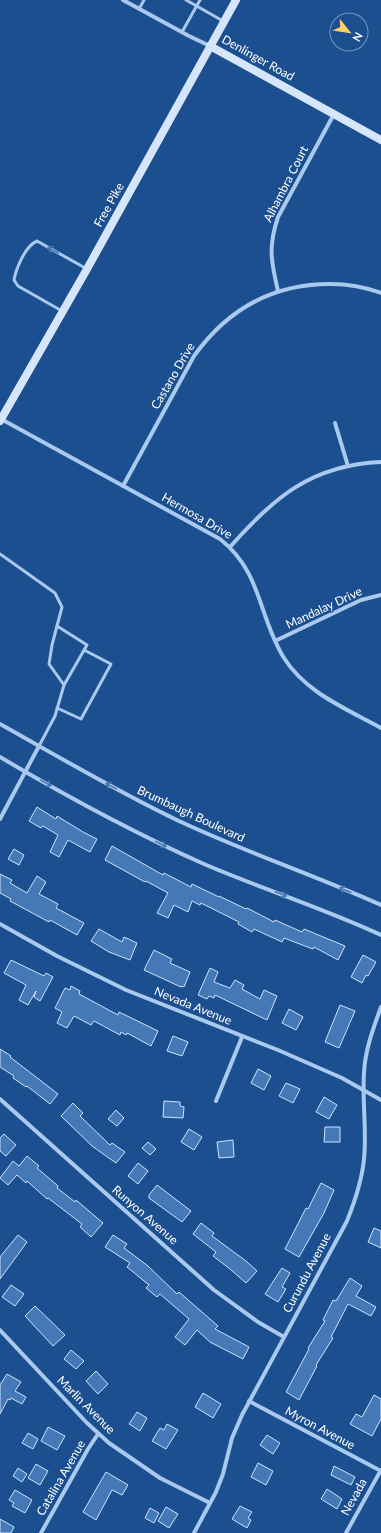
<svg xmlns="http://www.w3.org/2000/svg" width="381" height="1533" font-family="Lato,sans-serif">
	<rect width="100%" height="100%" fill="#1b4f8f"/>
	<g fill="#4478b7" stroke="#cfe3fa">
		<polygon points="37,807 56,819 57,816 83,832 97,839 90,852 68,840 59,857 50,852 58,835 43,826 41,828 29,821"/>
		<polygon points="112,846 163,875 164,873 191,887 192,884 219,897 219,896 246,909 247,908 274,922 275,920 302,932 304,929 345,946 338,960 314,947 313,949 284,938 282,942 254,929 252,932 238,924 239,922 201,903 200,905 192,901 188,912 174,905 168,918 157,913 168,893 146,881 145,882 105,860"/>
		<polygon points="14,849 24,855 19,865 8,859"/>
		<polygon points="0,874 12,880 10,883 27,893 37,876 46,882 39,894 58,904 56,908 84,923 77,935 50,920 49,922 10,901 11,899 0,893"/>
		<polygon points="99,929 122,942 124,937 137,943 130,960 109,952 91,941"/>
		<polygon points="154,950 172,959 170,963 190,972 184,987 182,986 181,987 144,970"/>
		<polygon points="363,955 376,962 368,976 366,975 362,983 351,977"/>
		<polygon points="11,960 44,976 46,973 53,977 40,1001 34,997 36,991 28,1005 19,1000 26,985 4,973"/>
		<polygon points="210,968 218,972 214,982 230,988 235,980 244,985 242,989 260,999 264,990 277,996 267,1020 215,995 214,998 209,996 207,999 198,995"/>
		<polygon points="71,986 80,991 79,994 118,1015 119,1012 158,1031 151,1046 127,1033 126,1035 121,1032 120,1035 94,1021 91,1025 74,1016 67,1028 57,1023 62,1012 55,1008 65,988 70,990"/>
		<polygon points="340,1005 355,1011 339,1048 325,1042"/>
		<polygon points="289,1009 303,1017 296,1030 282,1023"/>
		<polygon points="173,1036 188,1042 182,1056 167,1051"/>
		<polygon points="0,1049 11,1056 10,1057 58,1094 50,1104 27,1086 26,1087 13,1078 14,1076 0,1067"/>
		<polygon points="258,1069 271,1076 264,1090 251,1083"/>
		<polygon points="286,1083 300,1089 293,1103 279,1096"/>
		<polygon points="324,1097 337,1105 329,1119 316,1112"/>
		<polygon points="164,1101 180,1102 180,1106 184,1107 183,1118 163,1117"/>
		<polygon points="73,1103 83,1113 80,1116 110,1145 112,1143 125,1152 116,1163 92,1146 61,1116"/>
		<polygon points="116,1110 124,1118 117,1126 108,1119"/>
		<polygon points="325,1127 340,1127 340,1142 324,1142"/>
		<polygon points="189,1129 202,1137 194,1150 181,1142"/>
		<polygon points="4,1134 16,1145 6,1156 0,1151 0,1138"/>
		<polygon points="233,1140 234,1157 219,1158 217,1142"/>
		<polygon points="148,1142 156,1149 150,1155 142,1148"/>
		<polygon points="27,1156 39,1166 37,1168 58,1186 57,1188 75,1202 76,1200 103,1223 91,1237 80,1227 82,1224 48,1198 47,1199 27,1181 26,1183 17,1175 8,1185 0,1178 13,1161 19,1166"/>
		<polygon points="138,1163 148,1171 138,1184 128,1176"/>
		<polygon points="321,1183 334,1190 324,1213 299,1257 285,1249 306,1208 308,1209"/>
		<polygon points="157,1185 191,1211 182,1222 149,1198 149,1195"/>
		<polygon points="201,1223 214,1233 212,1236 246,1261 257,1271 246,1283 230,1269 213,1256 216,1252 193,1234"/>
		<polygon points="374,1228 381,1231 381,1248 368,1242"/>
		<polygon points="18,1235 27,1242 0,1279 0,1257"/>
		<polygon points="113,1235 127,1244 124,1248 148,1266 177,1294 179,1292 218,1326 215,1329 249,1347 243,1359 210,1342 197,1330 185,1345 175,1337 189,1319 160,1294 157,1297 146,1288 149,1285 127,1267 130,1263 105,1247"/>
		<polygon points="282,1268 290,1273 282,1287 286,1289 278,1302 265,1294"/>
		<polygon points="350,1278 362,1286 356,1296 376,1307 371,1316 348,1304 331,1337 333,1338 316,1365 317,1366 299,1400 286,1392 309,1349 308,1348 325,1321 323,1320 333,1300 336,1301"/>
		<polygon points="11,1285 24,1294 15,1306 2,1297"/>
		<polygon points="35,1306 65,1335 53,1346 25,1316"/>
		<polygon points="71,1350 84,1361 76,1369 64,1359"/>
		<polygon points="96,1371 108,1384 98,1394 86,1381"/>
		<polygon points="7,1374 21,1382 15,1391 26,1397 22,1404 11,1398 10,1400 8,1399 0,1414 0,1385"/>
		<polygon points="203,1393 221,1404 213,1418 195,1407"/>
		<polygon points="374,1395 381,1399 381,1419 372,1436 350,1424 356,1414 362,1417"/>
		<polygon points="137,1412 147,1418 140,1431 129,1424"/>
		<polygon points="167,1424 178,1430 166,1449 152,1441 160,1428 164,1430"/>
		<polygon points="48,1427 65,1436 57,1450 41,1441"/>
		<polygon points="28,1433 38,1439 33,1449 22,1443"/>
		<polygon points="267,1435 280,1443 273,1454 260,1445"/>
		<polygon points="258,1463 273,1471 266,1485 251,1477"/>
		<polygon points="36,1464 48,1471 40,1485 28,1478"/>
		<polygon points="334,1466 355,1477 351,1485 331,1475"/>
		<polygon points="18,1468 27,1474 22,1482 13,1476"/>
		<polygon points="106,1472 128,1485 122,1495 112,1490 96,1520 83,1512"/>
		<polygon points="327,1489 342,1499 337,1509 321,1499"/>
		<polygon points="15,1490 32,1500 25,1513 12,1506 14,1503 9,1500"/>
		<polygon points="240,1506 252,1512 248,1518 251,1520 247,1528 232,1519"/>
		<polygon points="166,1507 178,1514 169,1528 158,1521"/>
		<polygon points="150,1508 159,1513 154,1523 145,1518"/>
		<polygon points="0,1519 14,1527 11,1533 0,1533"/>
	</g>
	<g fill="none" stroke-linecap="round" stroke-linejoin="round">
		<g stroke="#a9c9ee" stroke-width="3">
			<polyline points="186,0 223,21"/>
			<polyline points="139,9 144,0"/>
			<polyline points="182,32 200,0"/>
			<path d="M62,311L18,286L14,280C16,269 25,246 37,241L87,269"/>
			<polyline points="0,554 55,593 62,607 52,645 49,664 64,685 55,716 39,746"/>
			<polyline points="57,626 87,645 64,685"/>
			<polyline points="57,708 81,719 111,664 84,650"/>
		</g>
		<g stroke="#a9c9ee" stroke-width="4">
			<polyline points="123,0 189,36 210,46"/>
			<path d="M278,291C271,261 268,247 278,217L334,114"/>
			<path d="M1,419L220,539C262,572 258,616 284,658C306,693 347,709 381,728"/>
			<polyline points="335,423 348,466"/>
			<path d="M123,486L194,356C227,310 272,284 330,284C347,284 365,287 381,293"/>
			<path d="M230,547C274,497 312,465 381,462"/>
			<polyline points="275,641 361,600 381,595"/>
			<path d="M0,724C59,757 118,792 179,821C245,852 314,875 381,905"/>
			<path d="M0,757C66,796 134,833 204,864C262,889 323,908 381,935"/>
			<polyline points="0,819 39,746"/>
			<polyline points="0,924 57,956 126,990 278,1050 342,1078 381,1100"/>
			<polyline points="0,1099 214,1290 258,1322 284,1337"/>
			<polyline points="216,1101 242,1037"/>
			<polyline points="0,1330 87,1423 109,1443 160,1478 210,1503"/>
			<polyline points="249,1401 381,1471"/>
			<polyline points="41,1533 88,1449 98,1434"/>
			<path d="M194,1533L216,1492L223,1474L232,1438L242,1415L347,1221C355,1201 362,1180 364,1159C367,1130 362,1101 364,1073C365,1050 373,1029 381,1007"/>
			<polyline points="346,1533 381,1470"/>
		</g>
		<g stroke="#d6e6fa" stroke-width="8">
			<polyline points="210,46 381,140"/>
			<polyline points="0,421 87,269 236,0"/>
		</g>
	</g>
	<defs><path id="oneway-shaft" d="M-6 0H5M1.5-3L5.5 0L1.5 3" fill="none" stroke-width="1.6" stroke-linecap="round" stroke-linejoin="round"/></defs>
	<g stroke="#4674ac">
		<use href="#oneway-shaft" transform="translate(53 250) rotate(-152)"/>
		<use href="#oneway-shaft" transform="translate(46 783) rotate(29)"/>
		<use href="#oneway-shaft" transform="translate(111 786) rotate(-151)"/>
		<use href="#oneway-shaft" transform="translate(161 844) rotate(26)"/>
		<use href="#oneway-shaft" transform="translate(345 890) rotate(-159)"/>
		<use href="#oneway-shaft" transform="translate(281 894) rotate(21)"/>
	</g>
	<g text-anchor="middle" stroke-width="3" stroke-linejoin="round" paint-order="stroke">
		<g font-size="12" fill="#fff" stroke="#1b4f8f">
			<text transform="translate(258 58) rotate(29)" y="4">Denlinger Road</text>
			<text transform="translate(286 184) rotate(-63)" y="4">Alhambra Court</text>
			<text transform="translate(109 205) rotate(-61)" y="4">Free Pike</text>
			<text transform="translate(173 376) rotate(-60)" y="4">Castano Drive</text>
			<text transform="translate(197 516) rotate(30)" y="4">Hermosa Drive</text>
			<text transform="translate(324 608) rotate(-25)" y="4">Mandalay Drive</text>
			<text transform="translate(191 814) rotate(25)" y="4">Brumbaugh Boulevard</text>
			<text transform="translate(193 1006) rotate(22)" y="4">Nevada Avenue</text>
			<text transform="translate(145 1215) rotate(41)" y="4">Runyon Avenue</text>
			<text transform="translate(307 1273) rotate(-62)" y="4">Curundu Avenue</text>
			<text transform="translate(86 1405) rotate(45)" y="4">Marlin Avenue</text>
			<text transform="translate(320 1428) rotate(28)" y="4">Myron Avenue</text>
			<text transform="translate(61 1478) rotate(-60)" y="4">Catalina Avenue</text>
			<text transform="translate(354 1497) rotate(-61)" y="4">Nevada</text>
		</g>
	</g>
	<g transform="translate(349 32) rotate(120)"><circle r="19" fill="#1b4f8f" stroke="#7695bc"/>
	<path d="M0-3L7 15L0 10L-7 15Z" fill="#ffd166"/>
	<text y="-6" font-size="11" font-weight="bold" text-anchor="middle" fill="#ffffff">N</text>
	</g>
</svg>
